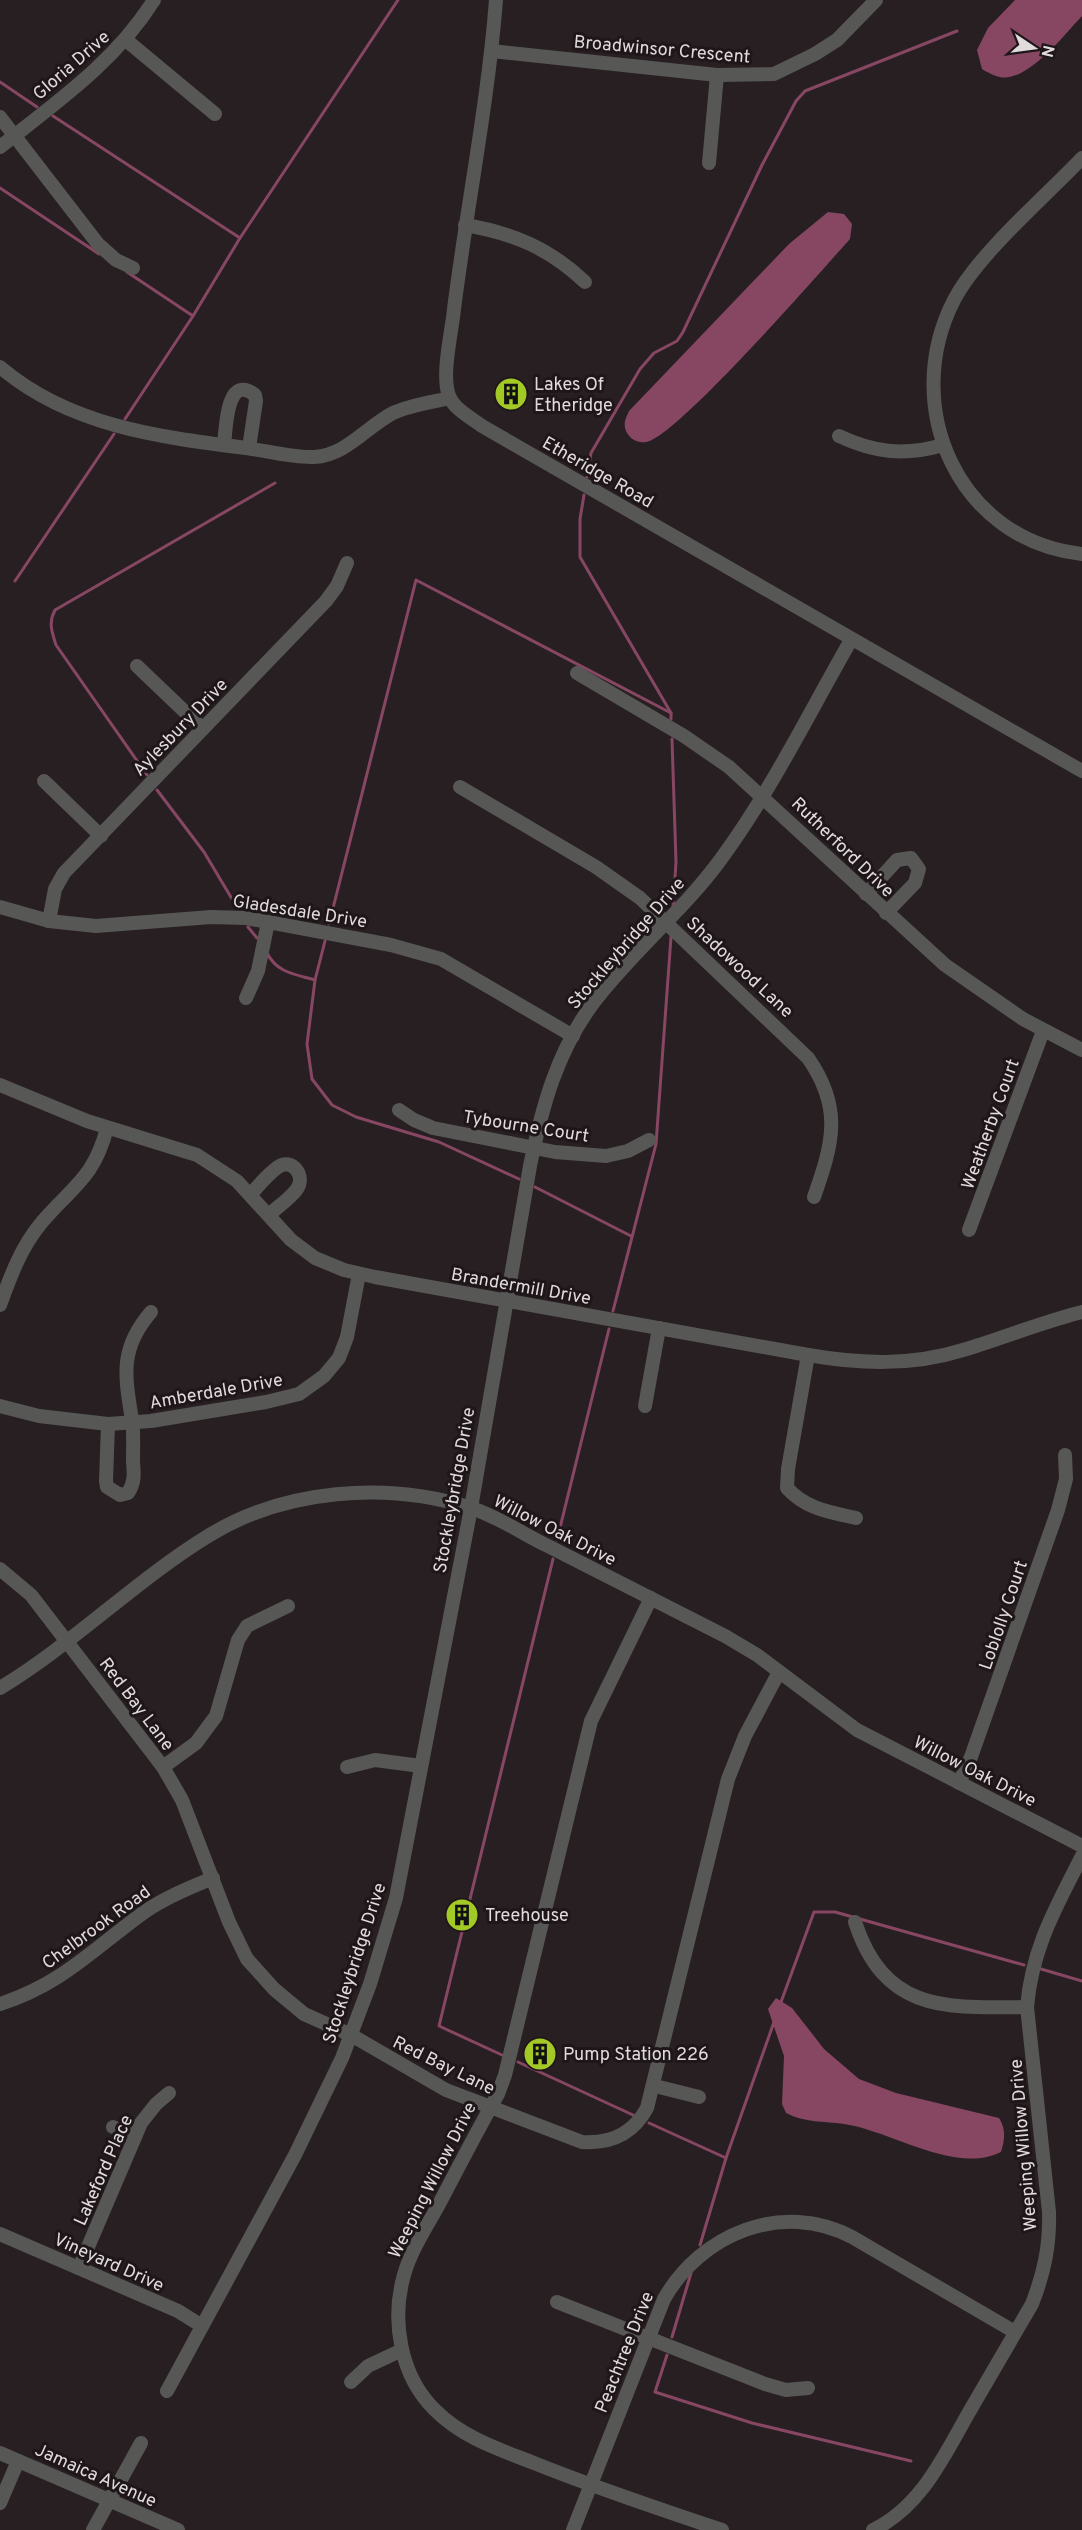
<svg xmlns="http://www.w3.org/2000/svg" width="1082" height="2530" font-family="Overpass,sans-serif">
	<rect width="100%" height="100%" fill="#281f23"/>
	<g fill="#874763">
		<path d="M1015,0H1082V16C1065,34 1027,83 1000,77C994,76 987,72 982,69L977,50L988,28Z"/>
		<path d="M828,212L844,214L852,224L850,239C822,270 675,439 646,442C637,444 627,437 625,428C624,421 626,418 629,411L789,244Z"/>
		<path d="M776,1998L792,2008L824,2049L859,2079L896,2093L999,2118C1006,2129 1005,2139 1001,2152C955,2175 889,2130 844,2124C824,2121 805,2123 786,2113L782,2104L784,2056L768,2009Z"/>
	</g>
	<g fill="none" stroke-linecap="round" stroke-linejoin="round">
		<g stroke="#874763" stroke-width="3">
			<polyline points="0,82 37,107"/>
			<polyline points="53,116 240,238"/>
			<polyline points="0,188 99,254"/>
			<polyline points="127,272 193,316"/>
			<polyline points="125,419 193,316 240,238 398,0"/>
			<polyline points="587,477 591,453 640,369 654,353 677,341 683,332 762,165 796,101 805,91 957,31"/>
			<polyline points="584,495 580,519 580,557 671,713 671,719"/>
			<polyline points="15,581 114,434"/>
			<polyline points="672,739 676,862 673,908"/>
			<path d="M147,775L56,645C52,632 48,623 55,610L275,483"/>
			<polyline points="157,790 204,852 238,909"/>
			<polyline points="329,924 416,580 671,713"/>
			<polyline points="248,927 257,938"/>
			<polyline points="325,941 315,980 307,1044 312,1079 332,1105 356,1117 439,1142 519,1179"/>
			<path d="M267,953C277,973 295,974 315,980"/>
			<polyline points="535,1187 631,1236"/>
			<polyline points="613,1311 656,1144 671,937"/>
			<polyline points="557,1540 609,1329"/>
			<polyline points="1041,1969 1082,1981"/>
			<polyline points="781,2002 814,1912 835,1912 1024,1965"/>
			<polyline points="502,2055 439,2026 553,1559"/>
			<polyline points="518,2062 633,2115"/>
			<polyline points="649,2123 726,2158"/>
			<polyline points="700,2245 726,2158 774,2022"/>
			<polyline points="672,2337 691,2273"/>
			<polyline points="667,2355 655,2392 752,2423 911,2461"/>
		</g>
		<g stroke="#575855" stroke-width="14">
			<path d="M496,0C488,103 467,206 454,309C452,332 441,374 449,396C454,409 471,418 482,426L1082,771"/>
			<polyline points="126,40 215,114"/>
			<polyline points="492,51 717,75 774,74 815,54 837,40 876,0"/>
			<polyline points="0,117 98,244 116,260 133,268"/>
			<path d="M0,147C57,102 115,62 154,0"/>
			<path d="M1082,158C1045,197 978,254 954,300C899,407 959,541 1082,554"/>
			<polyline points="709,163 717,75"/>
			<path d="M465,225C513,233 549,248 585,282"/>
			<path d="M0,367C69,426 159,437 246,448C268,451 293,458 314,457C347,455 366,427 393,413C409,405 432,402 450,398"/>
			<path d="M839,436C875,453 905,456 943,445"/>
			<path d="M224,445C226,430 226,372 255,395L256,401L249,448"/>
			<polyline points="137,666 203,729"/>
			<polyline points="577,673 684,736 729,767 945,965 1023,1019 1082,1050"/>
			<polyline points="44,781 101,836"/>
			<path d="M460,787L596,867L640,898L808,1058C843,1108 833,1143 814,1197"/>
			<polyline points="866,894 897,860 911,858 919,869 915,883 886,913"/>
			<polyline points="0,907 49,921 96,926 211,917 246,918 391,945 441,959 573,1036"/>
			<polyline points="49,921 55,889 64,873 326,601 337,586 347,563"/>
			<polyline points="246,998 258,971 268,922"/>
			<path d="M0,1085L87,1121L197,1155L237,1181L291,1240L315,1258L344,1270L375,1277L808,1355C860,1364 912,1366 963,1350C1003,1338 1042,1322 1082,1312"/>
			<polyline points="399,1110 414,1120 433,1128 555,1152 606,1156 628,1151 649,1140"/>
			<path d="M251,1194C259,1185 268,1174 278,1167C292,1157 306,1176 297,1189C290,1199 277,1207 269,1215"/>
			<polyline points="969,1230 1043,1031"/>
			<path d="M0,1305C11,1275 21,1247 42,1222C73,1186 94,1178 107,1128"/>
			<path d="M808,1355L788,1469L787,1488C806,1509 829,1512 856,1518"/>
			<polyline points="0,1406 39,1416 108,1424 151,1421 266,1402 299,1394 324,1376 339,1358 347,1337 359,1274"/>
			<polyline points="645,1406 659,1328"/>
			<path d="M108,1424L106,1481L107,1487L120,1495L128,1493C135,1483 134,1473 133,1462C133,1448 134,1433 132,1420C125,1376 119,1349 151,1312"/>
			<path d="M0,1569L31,1595L163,1767L182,1800L229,1922L247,1959L274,1989L304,2014L351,2035L446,2090L582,2142C611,2144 633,2134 647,2108L728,1779L745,1736L779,1672"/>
			<path d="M651,1598L591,1721L505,2075L498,2094C477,2131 458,2168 438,2206C426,2228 411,2250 404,2275C391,2320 400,2376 435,2410C463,2438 498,2449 534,2463C596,2488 659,2509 722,2530"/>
			<path d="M0,1688C74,1643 135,1581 208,1536C284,1489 387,1481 471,1508C497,1516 523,1534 548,1546C607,1576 666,1606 725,1636L757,1655L857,1730L1082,1846"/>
			<polyline points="163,1767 196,1743 216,1716 238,1640 247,1626 288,1606"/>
			<polyline points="347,1767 375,1760 421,1766"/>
			<polyline points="959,1783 971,1757 1058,1510 1066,1479 1065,1455"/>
			<path d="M855,1922C885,2013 946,2008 1027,2007"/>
			<path d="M0,2004C62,1984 92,1950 143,1913C164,1898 189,1888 213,1878"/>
			<polyline points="655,2086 699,2097"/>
			<polyline points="113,2127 135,2137"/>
			<polyline points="0,2234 178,2311 202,2326"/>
			<polyline points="79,2268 141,2123 156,2104 169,2093"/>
			<polyline points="557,2302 765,2384 786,2390 808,2388"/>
			<polyline points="351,2382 368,2366 402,2350"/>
			<path d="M167,2391L295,2155L342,2058L370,1984L396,1898L471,1508L530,1166C542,1107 557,1051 594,1002C633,951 683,911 721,859C771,791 809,713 851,640"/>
			<polyline points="0,2453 178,2530"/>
			<polyline points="0,2503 18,2461"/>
			<polyline points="93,2530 141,2443"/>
			<path d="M573,2530L664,2299C701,2234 782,2200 852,2237L1015,2332"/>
			<path d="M873,2530C923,2506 945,2453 972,2407C992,2373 1012,2338 1032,2304C1044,2273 1050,2246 1049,2212L1027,2007C1032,1948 1056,1907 1082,1856"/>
		</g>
	</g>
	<defs>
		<g id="building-disc" transform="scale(1.725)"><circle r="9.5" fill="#a3c927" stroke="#1e1619"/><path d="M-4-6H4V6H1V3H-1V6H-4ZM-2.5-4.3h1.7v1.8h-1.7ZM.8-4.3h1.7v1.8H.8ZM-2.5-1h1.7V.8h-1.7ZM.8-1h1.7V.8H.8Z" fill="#111"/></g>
	</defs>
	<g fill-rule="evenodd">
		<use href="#building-disc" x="511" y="394"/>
		<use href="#building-disc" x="462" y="1915"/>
		<use href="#building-disc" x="540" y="2054"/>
	</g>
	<g text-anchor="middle" stroke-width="6" stroke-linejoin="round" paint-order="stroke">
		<g font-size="18" fill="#e1dbdd" stroke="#1e1619">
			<text transform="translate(662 49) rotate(5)" y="6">Broadwinsor Crescent</text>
			<text transform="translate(71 65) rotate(-41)" y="6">Gloria Drive</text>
			<text transform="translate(598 472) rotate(30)" y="6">Etheridge Road</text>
			<text transform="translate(180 727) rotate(-46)" y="6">Aylesbury Drive</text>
			<text transform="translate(843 847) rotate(44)" y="6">Rutherford Drive</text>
			<text transform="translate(300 911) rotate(9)" y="6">Gladesdale Drive</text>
			<text transform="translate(626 943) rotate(-49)" y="6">Stockleybridge Drive</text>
			<text transform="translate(740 967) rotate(43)" y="6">Shadowood Lane</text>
			<text transform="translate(990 1124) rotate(-70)" y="6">Weatherby Court</text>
			<text transform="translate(526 1126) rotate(9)" y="6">Tybourne Court</text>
			<text transform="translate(521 1286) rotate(10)" y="6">Brandermill Drive</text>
			<text transform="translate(216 1391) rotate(-10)" y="6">Amberdale Drive</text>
			<text transform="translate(454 1490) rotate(-80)" y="6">Stockleybridge Drive</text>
			<text transform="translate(555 1530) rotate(27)" y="6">Willow Oak Drive</text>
			<text transform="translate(1003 1615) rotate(-71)" y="6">Loblolly Court</text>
			<text transform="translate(137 1704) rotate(53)" y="6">Red Bay Lane</text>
			<text transform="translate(975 1771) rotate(27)" y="6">Willow Oak Drive</text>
			<text transform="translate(96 1927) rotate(-36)" y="6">Chelbrook Road</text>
			<text transform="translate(354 1963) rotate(-72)" y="6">Stockleybridge Drive</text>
			<text transform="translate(444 2065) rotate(26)" y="6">Red Bay Lane</text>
			<text transform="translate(1023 2145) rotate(-95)" y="6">Weeping Willow Drive</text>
			<text transform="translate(103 2170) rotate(-66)" y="6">Lakeford Place</text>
			<text transform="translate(432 2180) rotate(-63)" y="6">Weeping Willow Drive</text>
			<text transform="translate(109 2262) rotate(24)" y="6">Vineyard Drive</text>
			<text transform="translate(624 2352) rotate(-68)" y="6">Peachtree Drive</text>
			<text transform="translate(96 2475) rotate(24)" y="6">Jamaica Avenue</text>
		</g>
		<g font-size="18" fill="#e1dbdd" stroke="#1e1619" text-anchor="start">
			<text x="534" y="390">Lakes Of<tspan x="534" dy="21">Etheridge</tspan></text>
			<text x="485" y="1921">Treehouse</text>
			<text x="563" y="2060">Pump Station 226</text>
		</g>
	</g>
	<g transform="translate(1034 48) rotate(103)" stroke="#1e1619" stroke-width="4.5" paint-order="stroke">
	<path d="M0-4.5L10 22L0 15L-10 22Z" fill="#e1dbdd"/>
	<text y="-9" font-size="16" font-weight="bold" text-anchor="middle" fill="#e1dbdd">N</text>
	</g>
</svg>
